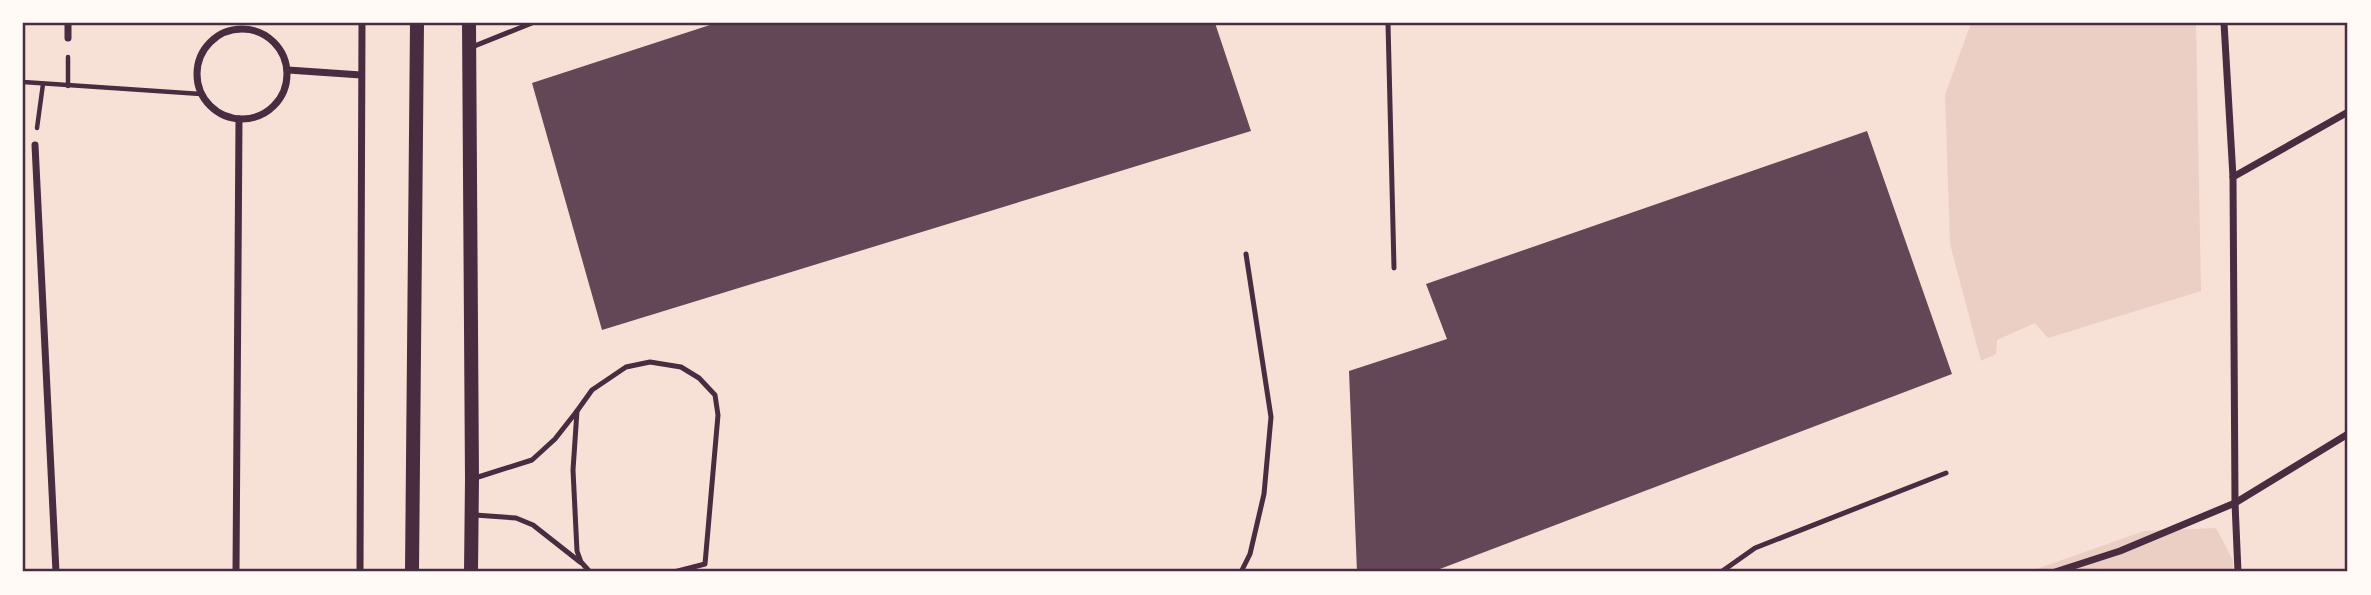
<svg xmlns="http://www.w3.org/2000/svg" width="2371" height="595" font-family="'Crimson Pro',serif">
	<rect width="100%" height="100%" fill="#f7e1d7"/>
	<g fill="#ebcfc5">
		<polygon points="1971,23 2196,23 2201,291 2048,338 2035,323 1997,340 1996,354 1981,361 1950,244 1945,95"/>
		<polygon points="2216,528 2233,560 2233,572 2028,572 2144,531"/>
	</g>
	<g fill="#644757">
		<polygon points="716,23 1215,23 1251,131 602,330 532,83"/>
		<polygon points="1867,131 1952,374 1432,572 1357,572 1349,371 1447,339 1426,284"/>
	</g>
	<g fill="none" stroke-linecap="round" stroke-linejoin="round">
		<g stroke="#4a2c40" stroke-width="4.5">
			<polyline points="23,82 201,94"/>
			<polyline points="68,86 68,57"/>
			<polyline points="37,128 43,84"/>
		</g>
		<g stroke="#4a2c40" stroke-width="5">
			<polyline points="1388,23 1394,268"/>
			<polyline points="472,47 532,23"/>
			<polyline points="472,479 532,460 555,439 577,411"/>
			<polyline points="475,515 516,518 533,525 580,562"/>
			<polyline points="590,572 581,562 577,551 573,470 577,411 592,390 626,367 650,362 681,367 699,378 715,395 718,415 705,564 674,572"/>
			<polyline points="1241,572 1250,554 1264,494 1271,417 1246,254"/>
			<polyline points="1721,572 1755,548 1946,473"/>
		</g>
		<g stroke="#4a2c40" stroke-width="7">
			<polyline points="68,23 68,38"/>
			<polyline points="2224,23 2233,177 2235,503 2238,572"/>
			<circle cx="242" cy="74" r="45"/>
			<polyline points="288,70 361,75"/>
			<polyline points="35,145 56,572"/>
			<polyline points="2233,177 2348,112"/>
			<polyline points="236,572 239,119"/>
			<polyline points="360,572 362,23"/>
			<polyline points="2055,572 2120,551 2235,503 2348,434"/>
		</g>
		<g stroke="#4a2c40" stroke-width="14">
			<polyline points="469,23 472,479 471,572"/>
			<polyline points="412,572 417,23"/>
		</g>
	</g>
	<rect width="2371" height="595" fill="none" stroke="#fffaf5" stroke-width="49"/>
	<rect x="24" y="24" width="2322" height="546" fill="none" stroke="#4a2c40" stroke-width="2.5"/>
</svg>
